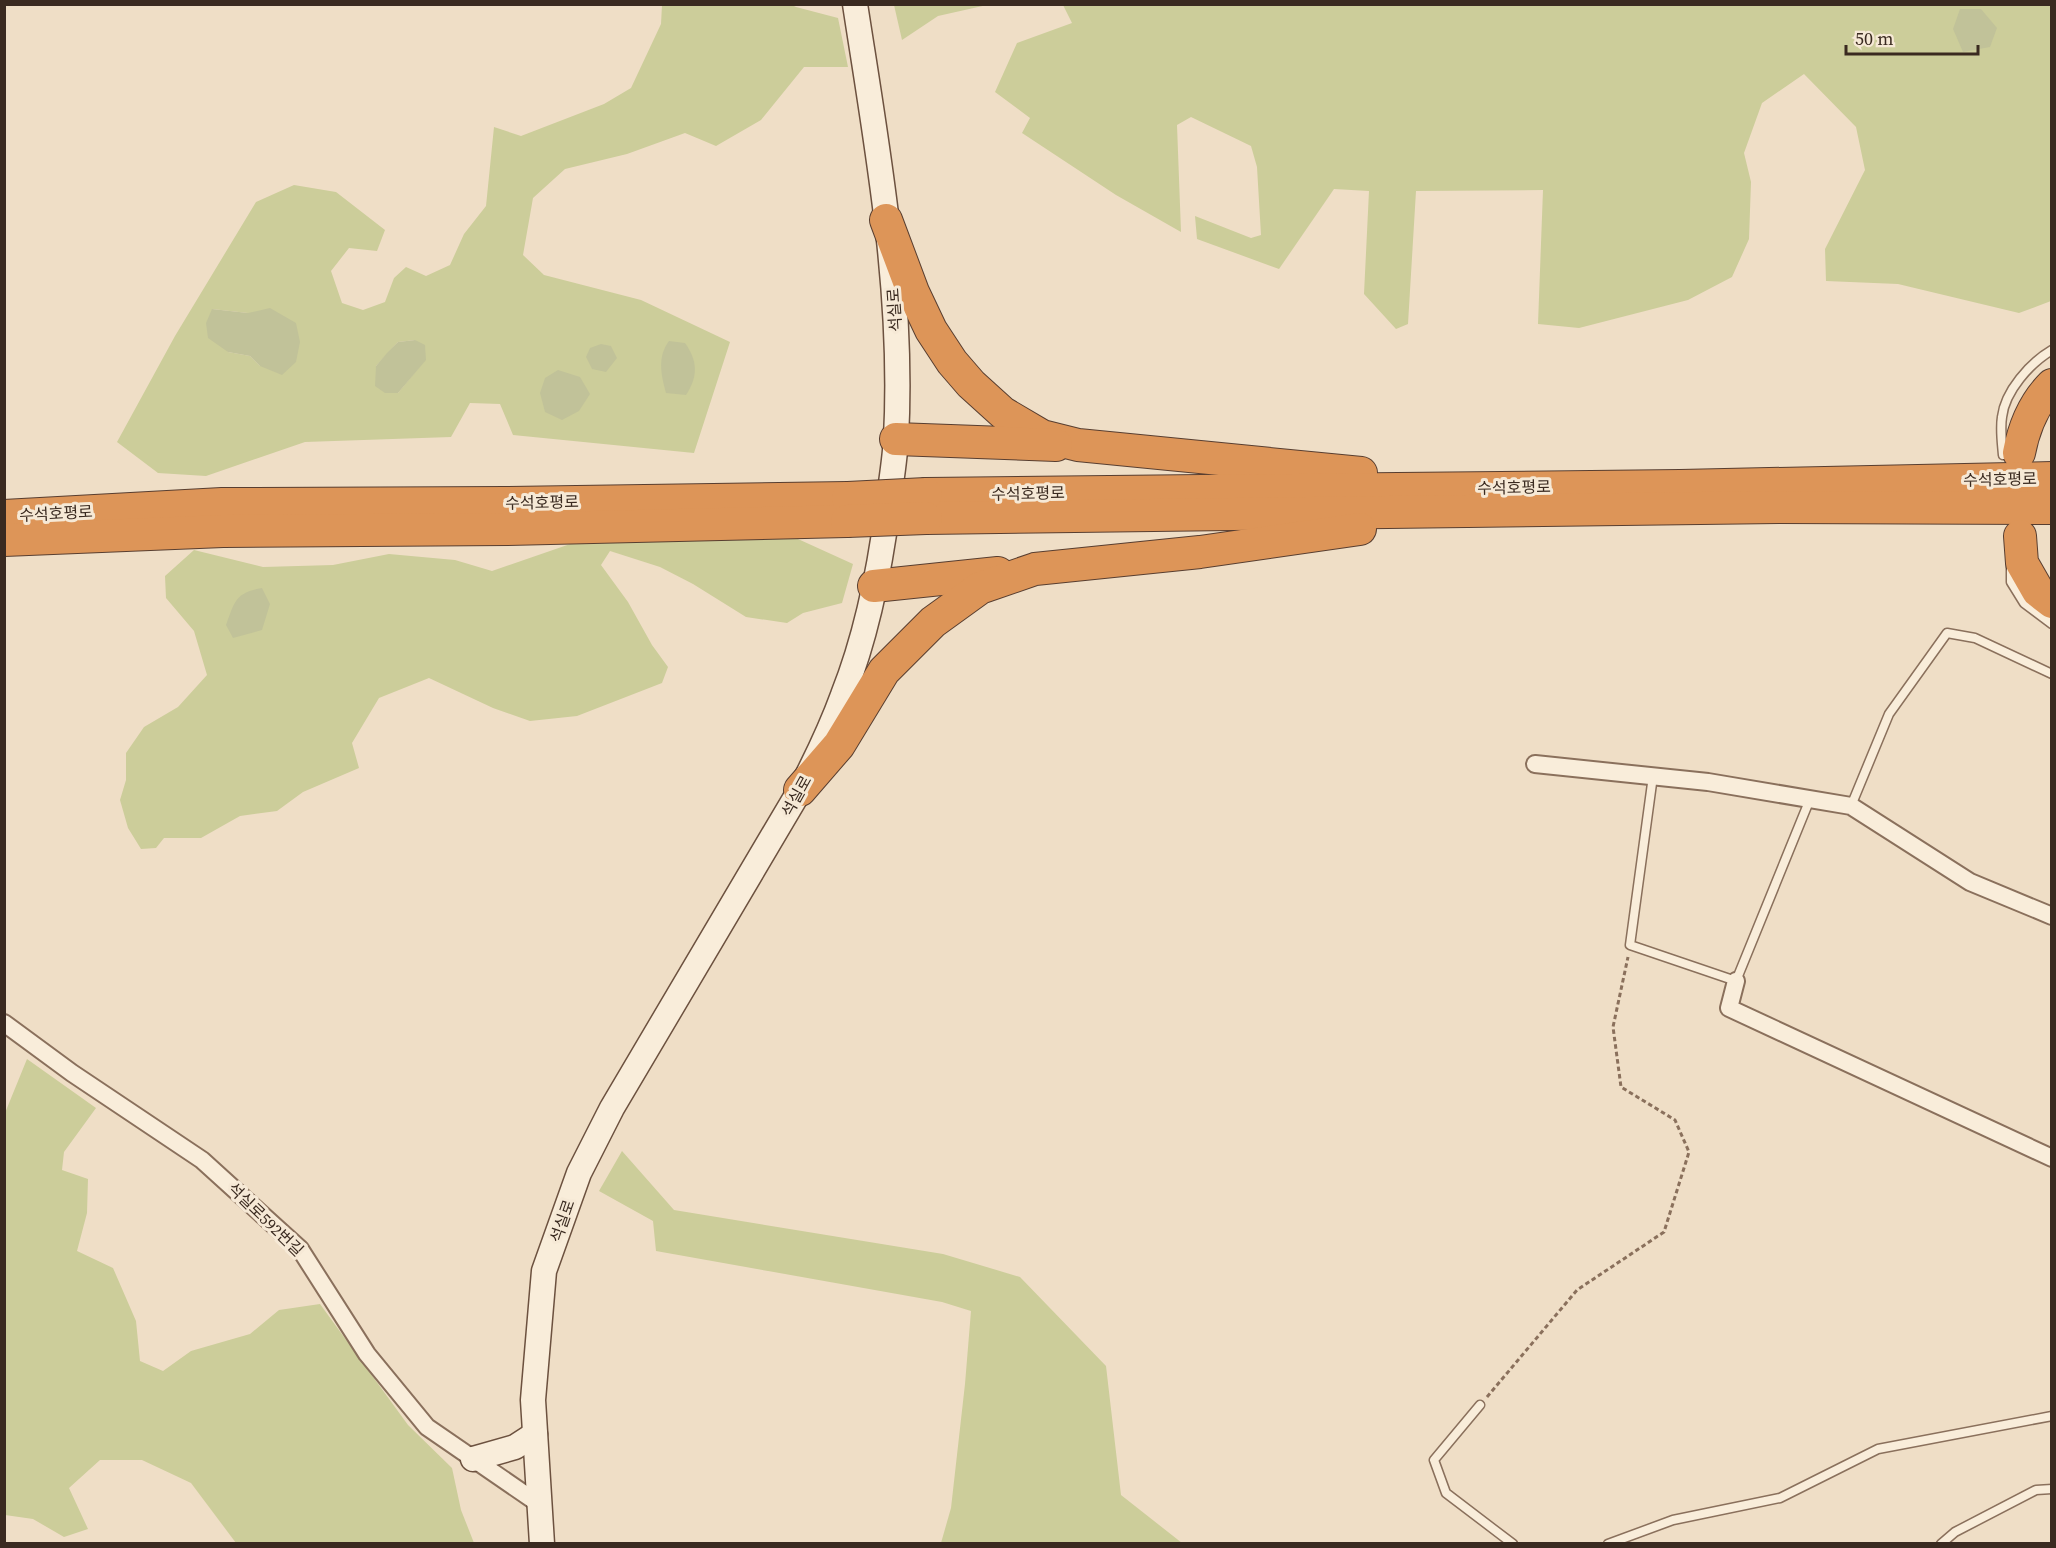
<svg xmlns="http://www.w3.org/2000/svg" width="2056" height="1548" font-family="'Source Serif 4','Noto Sans KR',serif">
	<rect width="100%" height="100%" fill="#efdec6"/>
	<g fill="#cccd9a" fill-rule="evenodd">
		<path d="M662,5H792L796,7L838,18L848,67H804L761,120L716,146L685,133L627,154L565,169L533,198L523,255L544,275L641,300L730,342L694,453L513,435L500,404L470,403L451,437L305,442L206,476L158,473L117,442L175,336L256,202L294,185L336,192L385,230L377,251L349,248L331,271L342,303L363,310L385,302L394,278L406,267L426,276L450,265L464,234L486,206L494,127L521,136L604,104L631,88L661,24ZM212,309L248,313L260,366L250,356L228,352ZM415,340L425,360L398,393L376,366L398,342Z"/>
		<polygon points="894,5 894,4 987,5 938,16 902,40"/>
		<polygon points="1063,5 2051,5 2051,301 2019,313 1898,284 1826,281 1825,249 1865,170 1856,127 1804,74 1762,103 1744,153 1751,182 1749,239 1732,277 1688,300 1579,328 1538,324 1543,190 1416,191 1408,324 1396,329 1364,294 1369,191 1334,189 1279,269 1197,239 1195,216 1251,238 1261,235 1257,167 1251,146 1191,117 1177,125 1181,232 1116,195 1022,133 1030,118 995,92 1017,43 1072,23"/>
		<polygon points="738,536 798,539 853,564 842,603 803,613 787,623 746,617 693,584 660,567 610,551 601,565 628,602 652,645 668,667 662,683 577,716 530,721 493,708 429,678 379,698 352,743 359,768 303,792 277,811 240,816 201,838 164,838 156,848 141,849 128,828 120,800 126,780 126,753 144,727 178,707 207,675 194,631 166,598 165,576 194,550 263,567 333,565 389,554 455,560 492,571 576,542"/>
		<polygon points="27,1059 96,1108 64,1152 62,1170 88,1179 87,1213 77,1251 113,1268 136,1321 140,1361 163,1371 191,1351 250,1334 279,1310 320,1304 408,1425 452,1468 461,1510 474,1543 236,1543 191,1483 142,1460 100,1460 69,1488 88,1529 64,1537 33,1519 5,1515 5,1113"/>
		<polygon points="622,1151 674,1210 943,1254 1020,1277 1106,1366 1121,1495 1182,1543 941,1543 951,1508 965,1384 971,1311 942,1302 656,1251 653,1221 599,1191"/>
	</g>
	<g fill="#c1c299">
		<polygon points="1960,9 1981,9 1997,28 1990,47 1963,52 1953,29"/>
		<polygon points="270,308 296,323 300,342 296,362 282,375 260,366 250,356 228,352 208,338 206,323 212,309 248,313"/>
		<polygon points="415,340 425,345 426,360 398,393 385,393 375,386 376,366 387,353 398,342"/>
		<path d="M669,341L685,343C698,361 698,377 686,395L666,393C661,375 657,357 669,341Z"/>
		<polygon points="601,344 611,346 617,358 606,372 592,369 586,357 590,348"/>
		<polygon points="558,370 580,377 590,394 579,411 562,420 545,412 540,393 545,378"/>
		<path d="M262,588L270,604L262,630L233,638L226,625C235,601 235,593 262,588Z"/>
	</g>
	<g fill="none" stroke-linecap="round" stroke-linejoin="round">
		<g stroke="#8a705c" stroke-width="11">
			<g id="lane">
				<path d="M2003,455C2002,443 2000,429 2002,417C2005,391 2030,363 2052,350"/>
				<polyline points="2011,564 2011,582 2024,603 2052,624"/>
				<polyline points="1653,776 1630,945 1736,981 1810,799"/>
				<polyline points="1851,806 1889,714 1947,633 1975,638 2052,674"/>
				<polyline points="1480,1405 1434,1460 1446,1493 1513,1544"/>
				<polyline points="1608,1544 1673,1520 1780,1498 1878,1449 2052,1416"/>
				<polyline points="1941,1544 1955,1532 2036,1490 2052,1489"/>
			</g>
		</g>
		<g stroke="#8a705c" stroke-width="20">
			<g id="street">
				<polyline points="1535,764 1708,782 1851,806 1970,882 2052,916"/>
				<polyline points="1736,981 1729,1008 2052,1158"/>
				<polyline points="4,1023 72,1073 202,1160 300,1249 367,1354 427,1427 539,1504"/>
			</g>
		</g>
		<g stroke="#6c513f" stroke-width="27">
			<g id="secondary">
				<polyline points="473,1459 515,1447 535,1434"/>
				<path d="M542,1544L533,1400L544,1271L579,1173L612,1108L800,790C816,759 831,728 843,695C868,632 881,564 889,497C892,477 895,457 896,438C904,293 877,147 855,4"/>
			</g>
		</g>
		<g stroke="#583e30" stroke-width="34">
			<g id="highway">
				<polyline points="886,220 913,292 931,330 952,362 971,384 1003,413 1042,436 1078,445 1361,473"/>
				<polyline points="896,439 1056,445"/>
				<path d="M2019,453C2024,427 2033,404 2052,385"/>
				<polyline points="926,494 1680,486 2052,478"/>
				<polyline points="4,516 222,504 506,503 848,498"/>
				<polyline points="926,518 1779,507 2052,508"/>
				<polyline points="2020,536 2022,563 2038,591 2052,602"/>
				<polyline points="4,540 223,531 508,529 847,521"/>
				<polyline points="874,586 998,573"/>
				<polyline points="800,790 839,745 884,671 933,622 980,588 1035,569 1200,552 1360,529"/>
			</g>
		</g>
		<polyline stroke="#8a705c" stroke-width="3" stroke-dasharray="4.5 3" stroke-linecap="butt" points="1487,1397 1577,1290 1664,1232 1689,1152 1675,1120 1621,1087 1613,1027 1628,957"/>
		<use href="#lane" stroke="#f9edda" stroke-width="8"/>
		<use href="#street" stroke="#f9edda" stroke-width="16"/>
		<use href="#secondary" stroke="#f9edda" stroke-width="24"/>
		<use href="#highway" stroke="#dd9558" stroke-width="32"/>
		<g stroke="#583e30" stroke-width="34" stroke-linecap="butt">
			<g id="highway-bridge">
				<polyline points="848,498 926,494"/>
				<polyline points="847,521 926,518"/>
			</g>
		</g>
		<use href="#highway-bridge" stroke="#dd9558" stroke-width="32"/>
	</g>
	<g text-anchor="middle" stroke-width="6" stroke-linejoin="round" paint-order="stroke">
		<g font-size="16" fill="#3a2a20" stroke="#f6e9d6">
			<text transform="translate(894 310) rotate(-94)" y="6">석실로</text>
			<text transform="translate(2000 479) rotate(-1)" y="6">수석호평로</text>
			<text transform="translate(1514 487) rotate(-1)" y="6">수석호평로</text>
			<text transform="translate(1028 493) rotate(-1)" y="6">수석호평로</text>
			<text transform="translate(542 502) rotate(-1)" y="6">수석호평로</text>
			<text transform="translate(56 513) rotate(-3)" y="6">수석호평로</text>
			<text transform="translate(796 796) rotate(-61)" y="6">석실로</text>
			<text transform="translate(266 1219) rotate(44)" y="6">석실로592번길</text>
			<text transform="translate(562 1221) rotate(-71)" y="6">석실로</text>
		</g>
	</g>
	<rect width="2056" height="1548" fill="none" stroke="#3a2a20" stroke-width="12"/>
	<path d="M1846 45v9h132v-9" fill="none" stroke="#3a2a20" stroke-width="3"/>
	<text x="1855" y="45" font-size="18" fill="#3a2a20" stroke="#f6e9d6" stroke-width="4.5" paint-order="stroke">50 m</text>
</svg>
